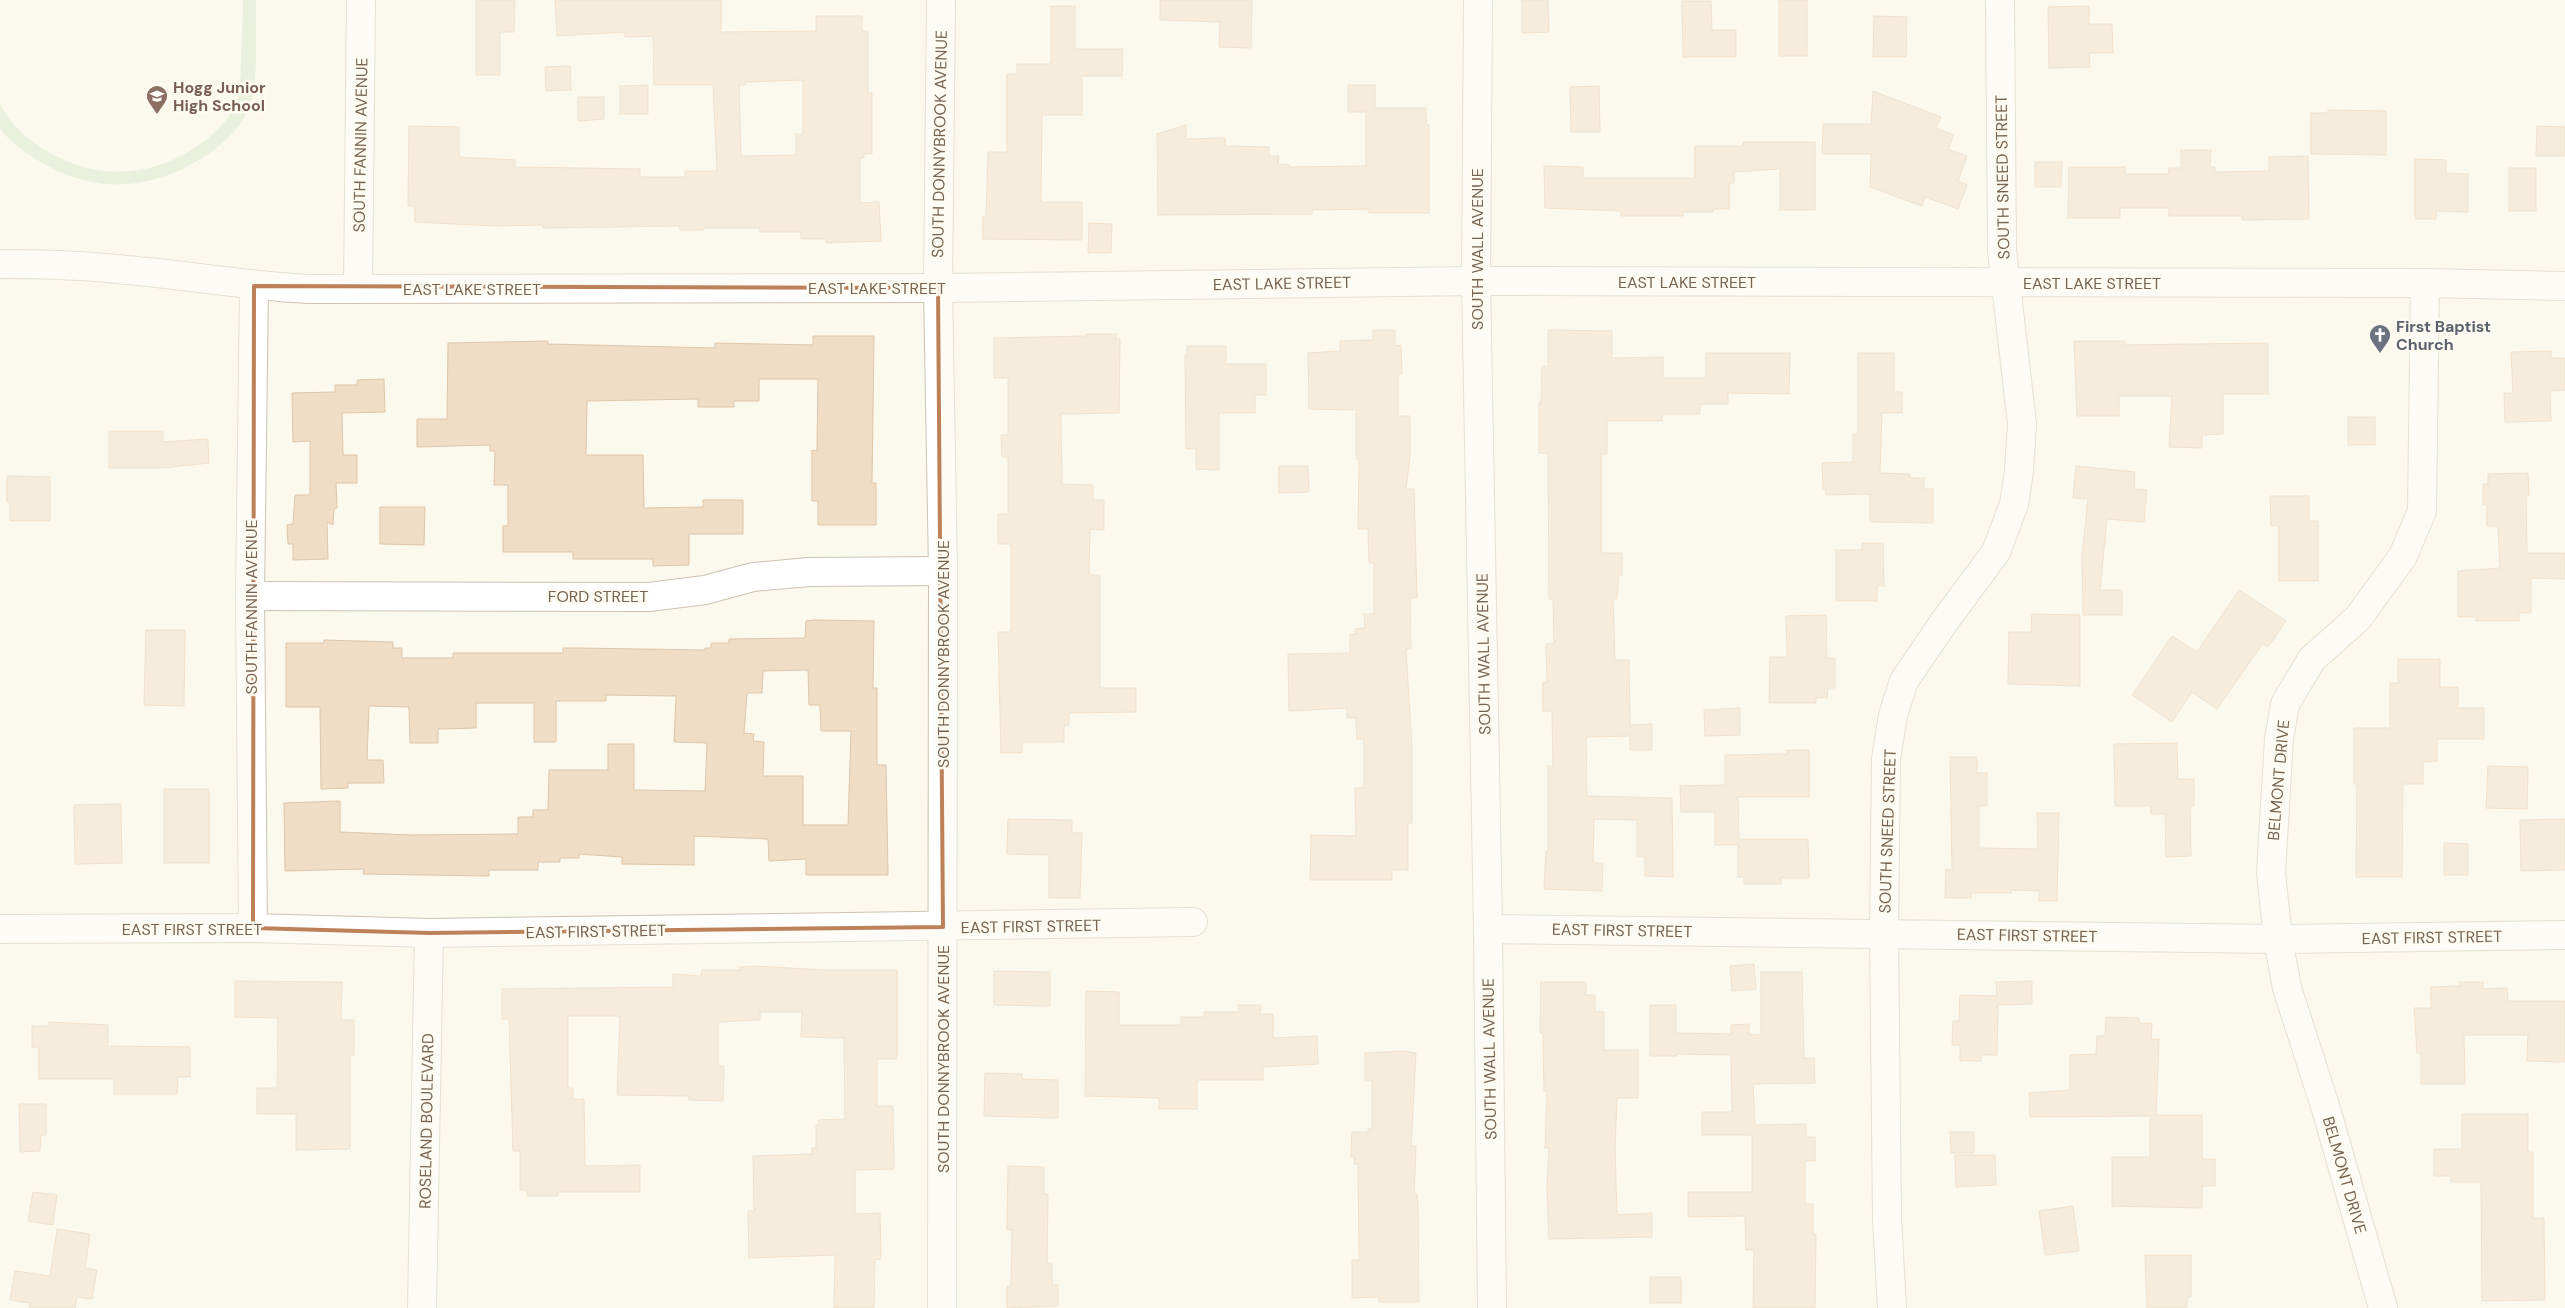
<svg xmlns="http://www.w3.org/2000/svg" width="2565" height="1308" font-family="'DM Sans',sans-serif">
	<rect width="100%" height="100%" fill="#fbf8ed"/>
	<path fill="#d3e9cb" d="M243,0H256C255,29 260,85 248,109C239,131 221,146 202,158C153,189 99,194 48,166C30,156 13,145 0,129V104C10,124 26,138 45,150C98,183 159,178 208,138C223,125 235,112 240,92Z"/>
	<g fill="#efddc6" stroke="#e0c6a8" fill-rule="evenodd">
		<polygon points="476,0 515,0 514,32 500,32 500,75 476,75"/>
		<path d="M555,0H721V32L816,31V16H862V31H868V93H872V154H864V158H860V203L879,202L881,241L826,243L825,239H801V232H760V228H703V230H680V226L543,228V225L495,226L415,222V206H408L409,126L459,127V157L515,160V167L640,169V177H685V171H717L713,85H654L653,36L625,37V32L557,36ZM803,80V134H796V155L741,156L739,85H746V82Z"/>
		<polygon points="1160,0 1252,0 1251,48 1219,47 1220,22 1160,20"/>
		<polygon points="1522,0 1548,0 1549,32 1522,33"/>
		<rect x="1779" y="0" width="28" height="56"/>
		<polygon points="1682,1 1711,1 1712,30 1736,30 1736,57 1683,57"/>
		<polygon points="1051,6 1075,6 1075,49 1123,49 1122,76 1082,76 1082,115 1042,115 1041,202 1082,202 1082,240 983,239 983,217 986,217 988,152 1007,152 1007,74 1017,74 1017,64 1051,64"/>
		<polygon points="2089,6 2089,24 2112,24 2113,53 2089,53 2090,67 2049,68 2048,7"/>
		<polygon points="1874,16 1907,17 1906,57 1873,57"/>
		<polygon points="570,66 571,90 546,91 545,67"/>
		<polygon points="648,85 648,114 620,114 620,86"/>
		<polygon points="1348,85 1375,85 1375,108 1426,108 1426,125 1429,125 1429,213 1369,213 1369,209 1312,210 1312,214 1158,215 1157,134 1186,125 1186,139 1225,138 1225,146 1269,147 1269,156 1279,156 1278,164 1289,165 1289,167 1366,166 1366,112 1348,112"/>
		<polygon points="1599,86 1600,132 1571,132 1570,87"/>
		<polygon points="1873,91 1941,117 1936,128 1954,135 1948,149 1967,156 1958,181 1967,185 1958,209 1925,197 1922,206 1870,187 1871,154 1822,154 1823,124 1871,124"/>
		<polygon points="578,97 604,97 604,119 578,121"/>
		<polygon points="2328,110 2386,111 2386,155 2311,154 2311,113 2328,113"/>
		<polygon points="2537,126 2565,127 2565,156 2536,156"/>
		<polygon points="1743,142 1815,142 1815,210 1780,210 1780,169 1734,172 1734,183 1729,183 1729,209 1713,209 1713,212 1683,212 1683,216 1621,216 1621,211 1545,208 1544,166 1583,167 1583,178 1695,178 1695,146 1743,146"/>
		<polygon points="2181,150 2211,150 2210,167 2215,167 2215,172 2269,171 2269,157 2308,156 2309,219 2242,220 2242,216 2169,216 2169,208 2120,208 2120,218 2068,218 2069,167 2125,167 2125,174 2168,174 2169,168 2181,168"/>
		<polygon points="2415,159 2446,160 2446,173 2468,174 2468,212 2436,211 2436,219 2415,219"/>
		<polygon points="2035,162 2062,162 2061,187 2035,187"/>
		<rect x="2509" y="168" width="27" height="43"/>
		<polygon points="1089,223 1112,224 1111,253 1088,253"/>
		<polygon points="1373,330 1395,330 1395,346 1401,345 1402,374 1398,374 1398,416 1410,416 1410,456 1406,489 1414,489 1417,598 1410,598 1411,649 1406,649 1412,748 1412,823 1408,823 1408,870 1392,870 1392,880 1310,880 1311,835 1356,836 1355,788 1364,788 1364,739 1357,739 1356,718 1347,718 1347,708 1289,711 1288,654 1350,653 1350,634 1356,634 1355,629 1365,628 1364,614 1374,614 1374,563 1369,563 1368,529 1358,529 1359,459 1356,459 1356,410 1309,409 1308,353 1340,351 1340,341 1373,340"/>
		<polygon points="1548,330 1612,331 1612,358 1663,357 1663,378 1706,378 1706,353 1790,353 1789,394 1728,393 1728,404 1700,404 1700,414 1662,414 1662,421 1607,421 1607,454 1601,454 1601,553 1622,553 1622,575 1619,575 1617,599 1613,599 1615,660 1629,660 1630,725 1652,724 1652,750 1630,750 1630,736 1586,737 1587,796 1672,798 1673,877 1645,876 1645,857 1637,857 1637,820 1594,819 1593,863 1603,863 1602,891 1544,889 1546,851 1548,851 1548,766 1553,766 1552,711 1543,711 1543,682 1547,682 1546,644 1554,643 1553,599 1549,599 1548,453 1539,453 1539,402 1541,402 1542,366 1548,366"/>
		<polygon points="1086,334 1116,334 1116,339 1120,339 1119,413 1061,414 1062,484 1093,485 1093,500 1104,500 1104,530 1090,529 1089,575 1100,575 1100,688 1136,688 1136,712 1069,713 1069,725 1064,725 1064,742 1022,742 1022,753 1001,753 998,632 1011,632 1011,544 998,544 998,514 1008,514 1008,457 1002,457 1001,435 1008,435 1008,378 994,378 994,338 1086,336"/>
		<polygon points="813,336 874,336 872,483 876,483 876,525 818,525 818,501 812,501 812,450 817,451 818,379 759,379 759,401 734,401 734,407 698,407 698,399 587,401 586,455 643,455 644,508 703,507 703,500 743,500 743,534 689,534 689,565 653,566 653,559 573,559 573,552 503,552 503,526 508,526 508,485 494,485 495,451 490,451 490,445 417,447 417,419 447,419 448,343 548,341 548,344 715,348 715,343 813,345"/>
		<polygon points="2074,341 2125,341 2125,345 2268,343 2268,394 2223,394 2223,434 2202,435 2202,448 2169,447 2172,396 2119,396 2119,416 2077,416"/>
		<polygon points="1187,346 1226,346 1226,364 1266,364 1266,395 1255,395 1255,413 1219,413 1219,470 1196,469 1196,449 1186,449 1185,355 1187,355"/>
		<polygon points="2551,351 2551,358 2565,358 2565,390 2550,391 2551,421 2505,422 2504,393 2513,393 2511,352"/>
		<polygon points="1858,353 1894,353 1894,392 1902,392 1902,413 1882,413 1880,473 1910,474 1910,478 1924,478 1924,489 1933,489 1933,523 1870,522 1870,494 1826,495 1826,489 1823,489 1822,463 1853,462 1853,434 1858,434"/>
		<polygon points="384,379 385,412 342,413 343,455 357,455 357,483 336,483 337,508 334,509 333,525 327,522 328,559 293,560 293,544 288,544 287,525 293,524 295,495 309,495 310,492 310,441 293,442 292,393 335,392 335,385 357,385 357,380"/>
		<rect x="2348" y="417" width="27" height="28"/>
		<polygon points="109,431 163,431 163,442 208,439 209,463 163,468 109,468"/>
		<polygon points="1279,466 1308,466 1309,492 1279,493"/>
		<polygon points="2076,466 2135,472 2134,489 2147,490 2144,522 2107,519 2100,590 2122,590 2122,615 2083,615 2082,555 2088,499 2073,498"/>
		<polygon points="2528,473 2529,496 2526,496 2527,553 2565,553 2565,579 2531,578 2531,613 2519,613 2519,621 2476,621 2476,617 2458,617 2458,571 2500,568 2498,526 2487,526 2487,505 2483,505 2483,484 2488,484 2488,474"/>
		<polygon points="7,476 50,477 50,521 10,521 10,502 7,502"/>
		<polygon points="2270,496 2309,496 2309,521 2318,521 2318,581 2279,581 2279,526 2271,526"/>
		<polygon points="380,507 425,507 424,545 380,544"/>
		<polygon points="1862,543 1883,543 1884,586 1877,586 1877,601 1836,601 1836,550 1862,550"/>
		<polygon points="2239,590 2286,621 2268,647 2263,643 2217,709 2192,692 2172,722 2132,695 2172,636 2197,652"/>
		<polygon points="2032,614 2080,615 2080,686 2008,684 2009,632 2031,632"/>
		<polygon points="1826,615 1827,658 1835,658 1835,688 1828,688 1827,698 1816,698 1816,703 1769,703 1770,657 1787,657 1786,616"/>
		<path d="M815,620L874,621L873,688H877V765H886L888,875H806V859L769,861L768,839L694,836V865L622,864V857L579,854V858H560V862H538V870H489V876L363,874L364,869L285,871L284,803L340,801V832L411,835L518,834V817H533V810H548L549,770H608V744H634V790L705,791L707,743L674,742L676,696L606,695V701H556V742H534V703H476V728L438,729V743H410L409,707L369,706L367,760H383L384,783H348V788L321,789L320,707H286V643H324V640L393,642V648H402V658H453V653H563V648H576L705,650V648H711V643H729V639L805,638L806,621ZM808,670L809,705H820L821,731H851L848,825H803V776H763L764,742L753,741L754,734L744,733L747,693H762L763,671Z"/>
		<polygon points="146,630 185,630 184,706 144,705"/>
		<polygon points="2398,659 2440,659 2440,687 2458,687 2458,708 2484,708 2484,739 2437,739 2437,761 2423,762 2423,784 2403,784 2402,877 2356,877 2357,784 2354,784 2354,728 2390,728 2390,683 2398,683"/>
		<polygon points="1740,708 1740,735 1705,736 1704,710"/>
		<polygon points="2177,743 2178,779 2194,779 2194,806 2190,806 2191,856 2166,857 2165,814 2151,814 2151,806 2115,806 2114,744"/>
		<polygon points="1787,750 1809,750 1809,797 1738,797 1739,839 1808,839 1809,878 1781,878 1781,884 1744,884 1744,877 1738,877 1738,845 1715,845 1715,812 1681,812 1680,786 1725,785 1725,755 1787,754"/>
		<polygon points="1950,757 1977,757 1977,773 1987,773 1987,806 1979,806 1979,848 2038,849 2037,813 2059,813 2057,901 2039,901 2039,891 2011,890 2011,893 1971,893 1971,898 1945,898 1946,869 1952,870"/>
		<polygon points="2488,766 2528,767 2527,809 2486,808"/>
		<rect x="164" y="789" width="45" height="74"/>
		<polygon points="121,804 122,863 75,864 74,805"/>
		<polygon points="1008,819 1072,820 1072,833 1082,833 1080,898 1049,898 1049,855 1007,854"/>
		<polygon points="2565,819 2565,870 2521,871 2520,820"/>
		<polygon points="2444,843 2468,844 2468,875 2444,875"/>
		<polygon points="1754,964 1756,989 1732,991 1730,966"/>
		<polygon points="754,966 824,970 897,970 897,1059 877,1059 877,1106 893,1106 894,1169 855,1170 855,1214 880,1213 881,1259 875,1260 874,1308 834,1308 835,1255 749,1258 748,1211 754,1211 753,1156 812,1154 812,1148 816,1148 816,1125 819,1125 819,1120 845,1119 844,1038 801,1037 802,1012 760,1012 760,1020 718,1022 718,1066 724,1066 723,1101 689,1100 689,1096 617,1095 620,1016 568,1016 568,1088 573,1088 573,1099 584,1099 585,1166 640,1165 640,1192 558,1192 558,1196 527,1196 527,1190 520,1190 520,1151 513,1151 509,1019 502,1019 502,989 673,987 673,974 701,976 702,970 740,970 740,967"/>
		<polygon points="994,971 1050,972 1050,1006 994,1005"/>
		<polygon points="1761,972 1802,972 1804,1058 1814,1058 1815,1083 1753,1084 1755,1125 1806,1124 1806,1137 1815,1137 1815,1161 1805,1161 1805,1204 1813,1204 1813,1234 1816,1234 1815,1308 1753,1308 1754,1250 1746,1250 1745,1216 1688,1217 1688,1192 1752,1192 1752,1135 1702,1135 1702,1112 1732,1112 1731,1055 1677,1054 1677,1056 1650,1056 1650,1005 1676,1005 1676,1033 1731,1034 1731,1025 1749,1024 1749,1034 1761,1035"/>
		<polygon points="235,981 342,982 341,1020 354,1020 354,1055 350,1055 350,1149 296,1150 296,1114 257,1114 257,1088 277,1088 278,1018 235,1017"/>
		<polygon points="2032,981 2032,1004 1998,1005 1997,1055 1981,1055 1981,1061 1960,1061 1960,1045 1952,1045 1953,1021 1959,1021 1960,995 1997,996 1996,982"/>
		<polygon points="1541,982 1586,982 1586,995 1595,995 1595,1012 1604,1012 1604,1050 1638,1050 1638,1098 1617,1098 1615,1148 1617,1215 1652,1213 1652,1237 1549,1239 1547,1188 1549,1148 1545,1148 1547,1091 1544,1091 1543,1033 1540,1033"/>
		<polygon points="2460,982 2483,982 2483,989 2507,988 2508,1001 2565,1001 2565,1062 2527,1061 2528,1035 2464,1035 2465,1084 2421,1084 2421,1053 2417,1053 2414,1008 2431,1008 2431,987 2460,986"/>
		<polygon points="1086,991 1119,992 1119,1025 1181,1025 1181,1017 1204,1017 1204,1012 1238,1012 1238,1005 1261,1005 1260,1014 1273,1014 1273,1038 1317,1036 1318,1064 1263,1067 1263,1080 1197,1080 1197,1109 1159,1109 1159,1098 1085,1096"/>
		<polygon points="2106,1017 2139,1018 2139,1023 2152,1023 2151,1039 2159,1039 2156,1115 2202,1115 2202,1159 2215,1159 2215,1186 2202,1186 2202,1208 2112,1206 2112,1157 2150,1157 2150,1116 2030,1117 2029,1093 2070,1090 2070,1055 2096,1054 2097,1036 2105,1036"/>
		<polygon points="49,1022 108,1025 108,1046 190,1047 190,1077 178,1077 177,1094 114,1094 114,1079 39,1079 39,1047 32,1047 32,1026 49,1026"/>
		<polygon points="1404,1051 1416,1053 1411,1146 1416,1146 1414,1194 1417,1194 1418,1207 1419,1302 1379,1302 1379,1297 1352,1298 1352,1260 1359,1260 1358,1164 1354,1164 1354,1157 1351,1157 1352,1132 1368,1132 1368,1129 1372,1129 1372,1081 1365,1081 1365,1053"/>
		<polygon points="985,1073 1022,1074 1022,1079 1058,1080 1058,1118 984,1116"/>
		<polygon points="19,1104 46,1104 46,1135 41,1135 40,1151 20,1152"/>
		<polygon points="2462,1114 2528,1114 2528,1152 2533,1152 2533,1218 2544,1218 2545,1300 2482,1301 2481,1182 2451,1182 2451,1176 2434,1176 2434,1149 2462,1149"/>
		<polygon points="1950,1132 1974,1132 1974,1153 1951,1153"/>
		<polygon points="1955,1155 1995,1155 1996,1185 1956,1187"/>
		<polygon points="1008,1166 1044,1167 1044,1194 1048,1194 1047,1263 1052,1263 1052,1285 1058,1285 1058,1306 1007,1308 1007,1286 1011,1286 1012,1230 1007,1230"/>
		<polygon points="33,1192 57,1195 53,1225 28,1221"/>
		<polygon points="2073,1206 2079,1251 2045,1255 2039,1211"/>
		<polygon points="57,1229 90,1234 85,1268 97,1270 92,1299 77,1297 75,1308 29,1308 30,1303 10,1300 15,1271 50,1276"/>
		<polygon points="2145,1255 2191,1255 2191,1297 2187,1297 2187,1308 2147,1308"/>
		<rect x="1650" y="1277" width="31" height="26"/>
	</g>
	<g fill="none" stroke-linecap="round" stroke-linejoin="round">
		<g stroke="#cdc3b2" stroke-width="30">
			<g id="minor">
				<polyline points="941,0 938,288 943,571 942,1308"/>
				<polyline points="1478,0 1476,281 1488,929 1492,1308"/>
				<path d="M0,264C42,264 84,265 126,270C188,275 248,286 309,289L938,288L1476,281L2425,283L2565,286"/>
				<polyline points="358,289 361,0"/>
				<polyline points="250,596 649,597 705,590 753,577 809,572 943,571"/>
				<polyline points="253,928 250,596 254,286"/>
				<polyline points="0,929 253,928 429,933 1193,922"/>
				<polyline points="1488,929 2278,939 2565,935"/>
				<polyline points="422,1308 429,933"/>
				<polyline points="1892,1308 1887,1218 1884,934 1886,759 1893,715 1904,681 1944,622 1996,552 2014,504 2019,471 2022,424 2002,250 2000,0"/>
				<polyline points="2383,1308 2326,1109 2287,988 2278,939 2271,873 2279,739 2285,704 2312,659 2358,618 2403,556 2422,511 2425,283"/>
			</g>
		</g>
		<use href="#minor" stroke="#fff" stroke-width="28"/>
	</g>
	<path d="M0 0H2565V1308H0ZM254,286L938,288L943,927L429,933L253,928Z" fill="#fbf8ed" fill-opacity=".55" fill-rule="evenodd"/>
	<path fill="none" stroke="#bd8159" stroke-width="4" stroke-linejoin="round" d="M254,286L938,288L943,927L429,933L253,928Z"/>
	<defs>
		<g id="school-pin" transform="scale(1.125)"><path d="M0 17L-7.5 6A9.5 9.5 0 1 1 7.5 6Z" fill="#8d6e63" stroke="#fefbf3"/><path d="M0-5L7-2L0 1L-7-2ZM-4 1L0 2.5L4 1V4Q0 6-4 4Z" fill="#fff"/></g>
		<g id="church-pin" transform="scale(1.125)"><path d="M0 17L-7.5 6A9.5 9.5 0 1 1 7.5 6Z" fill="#6b7280" stroke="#fefbf3"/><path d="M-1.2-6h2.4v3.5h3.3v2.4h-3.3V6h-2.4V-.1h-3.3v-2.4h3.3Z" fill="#fff"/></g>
	</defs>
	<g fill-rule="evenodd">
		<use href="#school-pin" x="157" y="96"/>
		<use href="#church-pin" x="2380" y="335"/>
	</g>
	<g text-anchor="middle" stroke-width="5" stroke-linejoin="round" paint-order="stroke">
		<g font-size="16" font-weight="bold" fill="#785e54" stroke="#fefbf3" text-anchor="start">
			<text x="173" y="93">Hogg Junior<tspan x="173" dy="18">High School</tspan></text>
		</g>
		<g font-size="16" fill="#766450" stroke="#fefbf3">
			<text transform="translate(939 144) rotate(-89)" y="6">SOUTH DONNYBROOK AVENUE</text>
			<text transform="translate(360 145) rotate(-89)" y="6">SOUTH FANNIN AVENUE</text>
			<text transform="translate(2002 177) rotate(-91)" y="6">SOUTH SNEED STREET</text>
			<text transform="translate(1477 249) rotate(-90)" y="6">SOUTH WALL AVENUE</text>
			<text x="1687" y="288">EAST LAKE STREET</text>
			<text transform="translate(1282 283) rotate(-1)" y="6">EAST LAKE STREET</text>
			<text x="2092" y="289">EAST LAKE STREET</text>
			<text x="877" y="294">EAST LAKE STREET</text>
			<text x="472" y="295">EAST LAKE STREET</text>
			<text x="598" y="602">FORD STREET</text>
			<text transform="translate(251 607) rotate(-90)" y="6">SOUTH FANNIN AVENUE</text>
			<text transform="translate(943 654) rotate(-90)" y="6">SOUTH DONNYBROOK AVENUE</text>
			<text transform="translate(1483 654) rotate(-91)" y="6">SOUTH WALL AVENUE</text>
			<text transform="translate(2278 780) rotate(-85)" y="6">BELMONT DRIVE</text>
			<text transform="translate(1887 831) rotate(-88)" y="6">SOUTH SNEED STREET</text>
			<text transform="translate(1031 926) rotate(-1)" y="6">EAST FIRST STREET</text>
			<text x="192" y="935">EAST FIRST STREET</text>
			<text transform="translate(1622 930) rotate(1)" y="6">EAST FIRST STREET</text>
			<text transform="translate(596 931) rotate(-1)" y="6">EAST FIRST STREET</text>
			<text transform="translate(2027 935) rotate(1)" y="6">EAST FIRST STREET</text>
			<text transform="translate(2432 937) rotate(-1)" y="6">EAST FIRST STREET</text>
			<text transform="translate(943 1059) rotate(-90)" y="6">SOUTH DONNYBROOK AVENUE</text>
			<text transform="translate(1489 1059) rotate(-91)" y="6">SOUTH WALL AVENUE</text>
			<text transform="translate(426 1121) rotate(-89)" y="6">ROSELAND BOULEVARD</text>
			<text transform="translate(2345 1175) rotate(74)" y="6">BELMONT DRIVE</text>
		</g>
		<g font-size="16" font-weight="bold" fill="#5b616d" stroke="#fefbf3" text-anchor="start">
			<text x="2396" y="332">First Baptist<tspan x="2396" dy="18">Church</tspan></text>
		</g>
	</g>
</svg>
